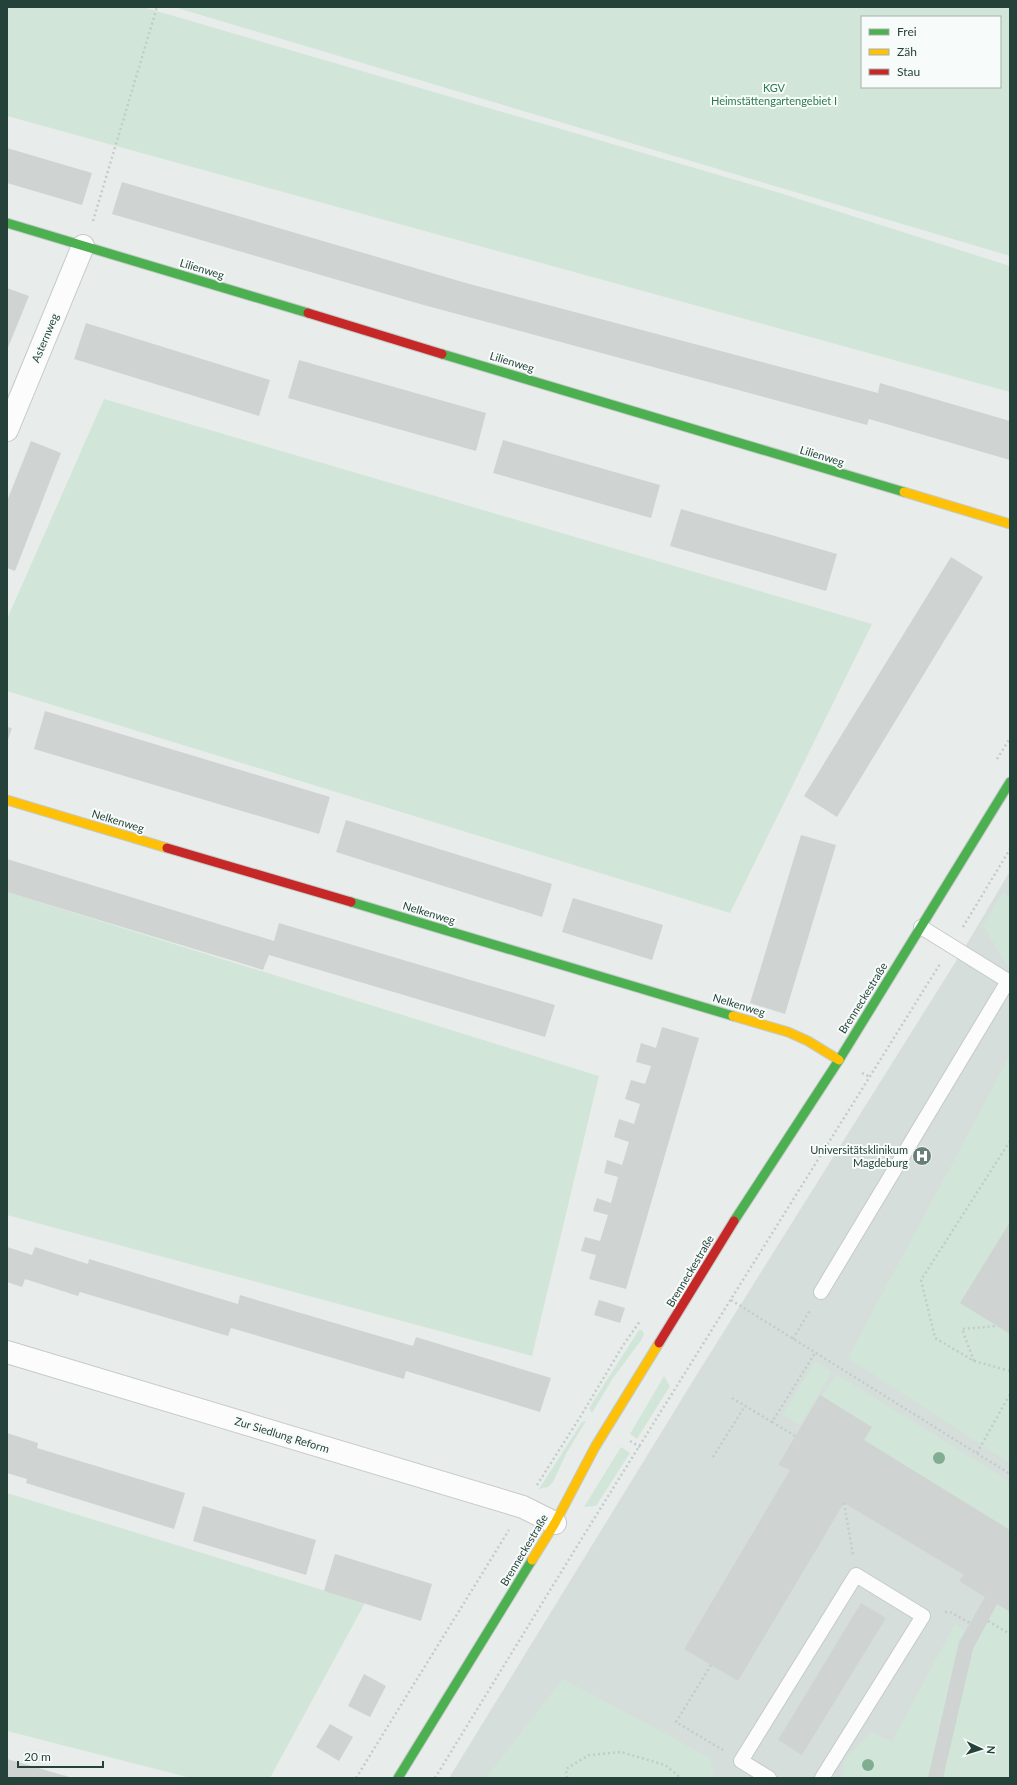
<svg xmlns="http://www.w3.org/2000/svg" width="1017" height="1785" font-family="Lato,sans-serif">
	<rect width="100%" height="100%" fill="#e8edeb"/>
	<polygon fill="#d6dedb" points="1010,871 1010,1778 449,1778 699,1371 968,942"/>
	<g fill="#d1e6d8" fill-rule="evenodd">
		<polygon points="7,7 143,7 780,193 1010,266 1010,392 7,116"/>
		<path d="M174,7H1010V256ZM862,17H1000V87H862Z"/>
		<polygon points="104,399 872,624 730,913 7,691 7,619"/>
		<polygon points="7,892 599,1076 532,1356 7,1215"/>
		<polygon points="1003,893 1010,897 1010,970 983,925"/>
		<polygon points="1010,1056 1010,1222 960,1303 1010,1334 1010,1463 848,1358"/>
		<polygon points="639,1330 642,1330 644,1334 642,1339 613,1378 592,1413 589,1408"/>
		<polygon points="815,1361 832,1372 800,1425 783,1414"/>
		<polygon points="836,1374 1010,1482 1010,1530 864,1440 872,1428 822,1396"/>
		<polygon points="664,1376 670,1386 637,1439 630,1434"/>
		<polygon points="586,1421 567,1452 553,1482 548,1487 539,1489 582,1422"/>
		<polygon points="621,1447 630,1453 596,1506 584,1507"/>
		<polygon points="7,1493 365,1603 270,1778 191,1778 7,1731"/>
		<polygon points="997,1604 1010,1612 1010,1778 943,1778 973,1649"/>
		<polygon points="955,1624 965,1631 959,1642 928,1778 841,1778 845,1759 872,1732 892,1742"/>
		<polygon points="563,1679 710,1758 714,1778 486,1778"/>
	</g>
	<g fill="#cfd4d2">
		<polygon points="7,148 92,173 82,205 7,183"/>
		<polygon points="122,182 466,283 878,393 880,383 1010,421 1010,460 869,419 867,425 420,304 112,214"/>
		<polygon points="7,288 29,296 7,350"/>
		<polygon points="86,323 270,380 259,416 74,359"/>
		<polygon points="299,360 486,413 476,451 288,398"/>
		<polygon points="503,440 660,485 651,518 493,473"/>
		<polygon points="31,441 61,453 15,571 7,568 7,501"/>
		<polygon points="681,509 837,554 826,591 670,546"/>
		<polygon points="951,557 983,577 837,817 804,796"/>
		<polygon points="45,711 330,797 319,834 34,749"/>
		<polygon points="7,727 12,728 7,743"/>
		<polygon points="346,820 552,884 542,917 336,852"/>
		<polygon points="801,835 836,845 785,1014 750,1003"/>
		<polygon points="7,859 274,941 279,923 555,1005 545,1037 269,955 263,970 7,892"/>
		<polygon points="573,898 663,925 652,960 562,932"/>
		<polygon points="662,1027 699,1038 626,1289 589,1279 596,1255 581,1251 585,1237 600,1241 608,1215 593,1211 597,1198 611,1203 618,1177 604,1173 607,1160 622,1165 629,1142 614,1137 619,1119 634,1124 640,1104 625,1099 631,1080 645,1084 651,1066 636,1062 641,1043 656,1048"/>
		<polygon points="1010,1222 1010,1334 960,1303"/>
		<polygon points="7,1247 32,1255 35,1247 88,1264 89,1259 238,1304 240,1295 413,1346 416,1337 551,1378 540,1412 406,1371 404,1379 231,1328 228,1336 80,1292 78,1296 25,1279 22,1287 7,1282"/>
		<polygon points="599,1300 625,1308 620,1323 594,1315"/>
		<polygon points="820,1395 872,1427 864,1440 1010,1530 1010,1612 997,1604 973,1649 943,1778 928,1778 959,1642 985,1597 959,1581 964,1575 844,1503 738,1681 684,1649 790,1470 778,1465"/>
		<polygon points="7,1433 38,1443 37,1448 185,1493 174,1529 26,1483 27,1479 7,1473"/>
		<polygon points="203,1506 316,1540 306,1575 193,1541"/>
		<polygon points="335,1554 432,1584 421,1621 324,1591"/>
		<polygon points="861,1603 886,1618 802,1755 778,1740"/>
		<polygon points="364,1674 386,1686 370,1717 348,1706"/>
		<polygon points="330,1724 353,1737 339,1761 316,1747"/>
		<polygon points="7,1759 73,1778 7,1778"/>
	</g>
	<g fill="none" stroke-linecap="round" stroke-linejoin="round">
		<g stroke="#c5cac8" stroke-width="16">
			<g id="lane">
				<polyline points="821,1292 1008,981 921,927"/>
				<polyline points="769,1778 741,1761 856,1575 923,1616 822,1778"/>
			</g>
		</g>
		<g stroke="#c5cac8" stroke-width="24">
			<g id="street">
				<polyline points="7,430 83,246"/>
				<polyline points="7,1352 523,1507 555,1523"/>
			</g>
		</g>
		<g stroke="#c3cbc8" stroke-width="11">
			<g id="fast">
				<polyline points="7,223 308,313"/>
				<polyline points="442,354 904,492"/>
				<polyline points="351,902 733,1016"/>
				<polyline points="734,1221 839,1060 1010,782"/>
				<polyline points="398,1778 532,1560"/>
			</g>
		</g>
		<g stroke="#c3cbc8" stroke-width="11">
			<g id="slow">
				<polyline points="904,492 1010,524"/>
				<polyline points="7,800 167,848"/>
				<polyline points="733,1016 788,1032 808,1041 839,1060"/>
				<polyline points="532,1560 555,1523 595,1447 659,1343"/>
			</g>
		</g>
		<g stroke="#c3cbc8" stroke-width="11">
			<g id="jam">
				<polyline points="308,313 442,354"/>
				<polyline points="167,848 351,902"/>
				<polyline points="659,1343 734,1221"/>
			</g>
		</g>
		<g stroke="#c3ccca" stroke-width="2.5" stroke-dasharray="2 3" stroke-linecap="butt">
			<polyline points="93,221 157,7"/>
			<polyline points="997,759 1010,738"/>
			<polyline points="963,927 1010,849"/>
			<polyline points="862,1073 870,1077"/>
			<polyline points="1010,1141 921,1280 935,1338 974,1361 1010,1371"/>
			<polyline points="731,1300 1010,1474"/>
			<polyline points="793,1339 810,1310"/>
			<polyline points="974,1361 962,1329 997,1326"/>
			<polyline points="732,1398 772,1422"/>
			<polyline points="795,1436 772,1422 815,1353"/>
			<polyline points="630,1441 640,1447"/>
			<polyline points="977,1453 1010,1394"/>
			<polyline points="713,1457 745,1406"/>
			<polyline points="537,1485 582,1414 622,1347 640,1321"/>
			<polyline points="844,1503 853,1555"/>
			<polyline points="945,1612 950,1612 970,1623"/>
			<polyline points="988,1621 1010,1634"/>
			<polyline points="711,1665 676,1722 723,1750"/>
			<polyline points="356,1778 509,1530"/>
			<polyline points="435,1778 587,1530 940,964"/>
			<polyline points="567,1778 566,1769 589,1755 621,1752 665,1765 681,1778"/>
		</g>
		<use href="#lane" stroke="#fcfcfc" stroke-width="14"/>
		<use href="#street" stroke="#fcfcfc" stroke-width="22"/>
		<use href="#fast" stroke="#4caf50" stroke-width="9"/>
		<use href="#slow" stroke="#ffc107" stroke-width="9"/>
		<use href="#jam" stroke="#c62828" stroke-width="9"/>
	</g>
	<g fill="#81ae93">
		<circle cx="939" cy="1458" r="6"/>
		<circle cx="868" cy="1765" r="6"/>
	</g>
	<defs>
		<g id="hospital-disc" transform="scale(1)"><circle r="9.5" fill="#697e78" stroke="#f7fbf9"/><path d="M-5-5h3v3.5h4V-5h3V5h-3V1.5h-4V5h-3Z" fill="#fff"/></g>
	</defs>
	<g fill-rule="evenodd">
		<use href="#hospital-disc" x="922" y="1156"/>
	</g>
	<g text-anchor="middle" stroke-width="4" stroke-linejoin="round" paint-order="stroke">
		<g font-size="11" fill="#2d7a4b" stroke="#f7fbf9">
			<text x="774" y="92">KGV<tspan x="774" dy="13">Heimstättengartengebiet I</tspan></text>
		</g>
		<g font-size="11" fill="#24423a" stroke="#f7fbf9">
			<text transform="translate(202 269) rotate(17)" y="4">Lilienweg</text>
			<text transform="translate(45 338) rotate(-67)" y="4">Asternweg</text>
			<text transform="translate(512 362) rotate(17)" y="4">Lilienweg</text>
			<text transform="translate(822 456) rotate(17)" y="4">Lilienweg</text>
			<text transform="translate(118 821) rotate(17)" y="4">Nelkenweg</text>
			<text transform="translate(429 913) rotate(17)" y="4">Nelkenweg</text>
			<text transform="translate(863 998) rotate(-58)" y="4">Brenneckestraße</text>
			<text transform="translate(739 1005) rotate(17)" y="4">Nelkenweg</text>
			<text transform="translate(690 1271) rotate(-59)" y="4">Brenneckestraße</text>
			<text transform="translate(282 1435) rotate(17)" y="4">Zur Siedlung Reform</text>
			<text transform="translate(524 1550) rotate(-59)" y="4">Brenneckestraße</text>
		</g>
		<g font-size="11" fill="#24423a" stroke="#f7fbf9" text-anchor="end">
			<text x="908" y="1154">Universitätsklinikum<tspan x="908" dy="13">Magdeburg</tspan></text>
		</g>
	</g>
	<rect width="1017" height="1785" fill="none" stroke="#24423a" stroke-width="16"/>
	<rect x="861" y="16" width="140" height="72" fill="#f7fbf9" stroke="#a3b1ad"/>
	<rect x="869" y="29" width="20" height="6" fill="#4caf50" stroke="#a3b1ad"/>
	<text x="897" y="36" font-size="12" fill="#24423a">Frei</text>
	<rect x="869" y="49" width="20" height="6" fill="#ffc107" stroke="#a3b1ad"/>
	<text x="897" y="56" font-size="12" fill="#24423a">Zäh</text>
	<rect x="869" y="69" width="20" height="6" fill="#c62828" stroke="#a3b1ad"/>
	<text x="897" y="76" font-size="12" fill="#24423a">Stau</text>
	<g transform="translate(981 1749) rotate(94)" stroke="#f7fbf9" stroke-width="3" paint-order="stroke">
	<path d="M0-3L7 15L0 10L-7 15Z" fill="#24423a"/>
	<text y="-6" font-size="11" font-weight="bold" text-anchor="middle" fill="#24423a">N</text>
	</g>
	<path d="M18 1761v6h85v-6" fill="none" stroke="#24423a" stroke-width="2"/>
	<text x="24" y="1761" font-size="12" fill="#24423a" stroke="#f7fbf9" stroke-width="3" paint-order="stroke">20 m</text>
</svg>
